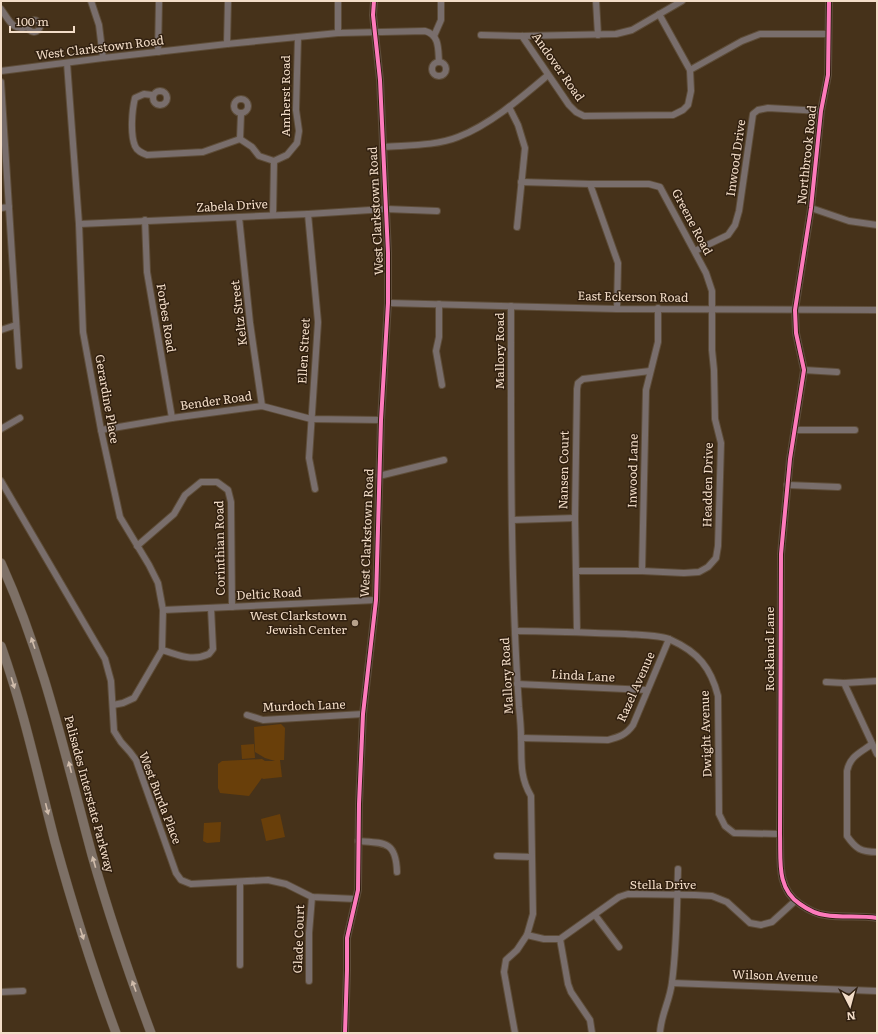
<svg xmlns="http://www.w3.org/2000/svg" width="878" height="1034" font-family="Literata,serif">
	<rect width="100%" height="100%" fill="#46321a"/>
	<g fill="#693f0a">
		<polygon points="281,724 285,728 284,760 280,760 282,777 263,779 262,778 249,796 220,793 218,788 218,764 222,761 262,759 265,761 275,761 265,758 255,752 254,727"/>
		<polygon points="254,744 255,758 242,759 241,745"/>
		<polygon points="280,814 285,837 266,841 261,819"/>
		<polygon points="221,822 220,842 207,843 203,841 204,823"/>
	</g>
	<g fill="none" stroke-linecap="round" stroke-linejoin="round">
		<g stroke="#5e4d39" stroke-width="8">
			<g id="minor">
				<polyline points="91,1 99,25 103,58"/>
				<polyline points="596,1 598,35"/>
				<path d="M829,1L828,75L821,111L811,208L795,310L796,333L804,370L790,459L781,554L780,834C781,860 776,888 800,904C807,909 816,914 825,915C842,918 860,915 877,918"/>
				<path d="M1,9C9,20 13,32 28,27"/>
				<circle cx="34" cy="26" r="6"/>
				<polyline points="338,33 338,1"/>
				<polyline points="481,35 522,36 616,34 632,30 682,1"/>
				<polyline points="434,36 441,20 441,1"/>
				<polyline points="522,36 569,105 576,112 584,116 673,115 683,110 688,105 691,91 690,70 659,14"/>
				<polyline points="227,44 228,1"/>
				<polyline points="158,52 159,1"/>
				<circle cx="439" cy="69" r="7"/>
				<polyline points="67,63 79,224 83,332 101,430 120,517 149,565 158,583 163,610 162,650 134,698 123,703 113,705"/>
				<polyline points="690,70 742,41 760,34 828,34"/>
				<path d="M1,71L103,58L227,44L338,33L425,31C440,35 438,50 439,62"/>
				<polyline points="1,82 19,366"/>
				<circle cx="160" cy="98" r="7"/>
				<path d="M152,95L144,94L135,98C132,110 130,134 135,146C137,151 142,153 147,155L203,152L240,139L252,147L259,156L274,161"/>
				<circle cx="241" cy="106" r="7"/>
				<polyline points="509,107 518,125 525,148 517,227"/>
				<polyline points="240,139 241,114"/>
				<path d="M383,147C407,145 436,146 458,137C490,125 522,97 548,75"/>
				<polyline points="274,161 287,155 297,143 299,131 296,110 298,37"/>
				<polyline points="521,182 590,184 649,184 660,187 706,273 712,291 712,350 714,370 715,419 721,443 718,546 716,558 708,567 699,572 684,573 642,571"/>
				<polyline points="590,184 618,263 617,309"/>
				<polyline points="1,208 9,207"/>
				<polyline points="811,208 849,221 877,225"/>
				<polyline points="308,214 318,322 309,458 315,489"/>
				<polyline points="273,215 274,161"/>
				<polyline points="239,217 250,323 262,406"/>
				<polyline points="145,220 147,272 172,418"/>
				<polyline points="79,224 308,214 386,209 437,211"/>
				<polyline points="695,251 728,235 735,225 739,211 753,114 758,110 768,108 821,111"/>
				<polyline points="388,303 617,309 877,310"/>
				<polyline points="439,304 439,337 436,351 442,385"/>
				<path d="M511,306C511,439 510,574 519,707C520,717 521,727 521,737C522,759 519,776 531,796L533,914L527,935L517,950L506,960L504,972L515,1033"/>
				<polyline points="1,330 16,325"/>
				<polyline points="804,370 837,372"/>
				<polyline points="1,429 20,418"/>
				<polyline points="101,430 172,418 262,406 311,419 381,420"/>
				<polyline points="795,430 855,430"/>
				<polyline points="379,476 444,460"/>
				<polyline points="1,481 105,659 111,681 114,731 121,742 130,752 136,760 176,873 181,880 191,884 268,880 286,884 312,897 356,899"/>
				<polyline points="787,485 838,487"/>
				<polyline points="512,520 575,518"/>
				<polyline points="137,546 174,514 185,495 201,482 217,482 228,490 231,502 232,607"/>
				<polyline points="576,571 642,571 646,390 658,342 658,308"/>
				<polyline points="163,610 376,600"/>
				<path d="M515,631C552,631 589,633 626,634C637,635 662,635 671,640C698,652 711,668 718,696L719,814L725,826L734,833L780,834"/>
				<polyline points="577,632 575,518 577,389 578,383 583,379 650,371"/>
				<path d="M162,650C180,655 191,662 209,654L213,649L211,608"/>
				<polyline points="826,682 844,683 877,681"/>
				<polyline points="844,683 877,754"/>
				<polyline points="517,684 647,690"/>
				<polyline points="247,715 263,720 363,714"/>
				<path d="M521,738L608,740C619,737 626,735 633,725L669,639"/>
				<path d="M872,744C860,753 850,756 847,771V836C856,849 861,852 877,852"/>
				<path d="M358,841C385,843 396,841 397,872"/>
				<polyline points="497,856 532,857"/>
				<polyline points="240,882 240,965"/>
				<polyline points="595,915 619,947"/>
				<polyline points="527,935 544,939 560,939 619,897 628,894 695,895 712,896 727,902 750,923 761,925 772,922 795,901"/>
				<polyline points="560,939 568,984 571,992 590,1020 592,1033"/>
				<polyline points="309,981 309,933 312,897"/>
				<polyline points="672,983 877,991"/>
				<polyline points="1,992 23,991"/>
				<polyline points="345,1033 347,970 347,938 358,890 359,804 363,714 376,600 381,420 388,303 388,253 380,80 373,15 374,1"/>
				<path d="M660,1033C661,1014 670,1001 672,982C677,945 677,906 678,869"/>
			</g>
		</g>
		<g stroke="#5e4d39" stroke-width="10">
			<g id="highway">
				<path d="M1,563C44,658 65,755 92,855C109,915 129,974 151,1033"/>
				<path d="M1,646C24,710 38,777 55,842C73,907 93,971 116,1033"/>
			</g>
		</g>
		<use href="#minor" stroke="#796e6c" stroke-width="6"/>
		<use href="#highway" stroke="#7d7066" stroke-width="9"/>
		<g stroke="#312010" stroke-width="6">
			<g id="cycleway">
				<path d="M829,1L828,75L821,111L811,208L795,310L796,333L804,370L790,459L781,554L780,834C781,860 776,888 800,904C807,909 816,914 825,915C842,918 860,915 877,918"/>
				<polyline points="345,1033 347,970 347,938 358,890 359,804 363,714 376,600 381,420 388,303 388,253 380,80 373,15 374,1"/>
			</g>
		</g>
		<use href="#cycleway" stroke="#fd7abc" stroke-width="4"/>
	</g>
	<defs><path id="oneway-solid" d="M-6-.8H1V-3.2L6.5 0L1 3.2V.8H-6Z"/></defs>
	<g fill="#d0bcab">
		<use href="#oneway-solid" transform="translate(33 643) rotate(-109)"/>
		<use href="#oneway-solid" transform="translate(13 683) rotate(73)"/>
		<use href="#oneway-solid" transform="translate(70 767) rotate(-104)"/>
		<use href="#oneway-solid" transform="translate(47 809) rotate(76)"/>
		<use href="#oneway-solid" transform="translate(94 862) rotate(-106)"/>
		<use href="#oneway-solid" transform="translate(82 934) rotate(72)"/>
		<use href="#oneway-solid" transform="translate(134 986) rotate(-110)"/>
	</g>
	<circle fill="#b6a18b" stroke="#312010" stroke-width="1.5" cx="355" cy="623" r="4"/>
	<g text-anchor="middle" stroke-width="3" stroke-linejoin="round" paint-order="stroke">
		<g font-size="12" fill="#f3ddc8" stroke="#312010">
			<text transform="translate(100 48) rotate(-7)" y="4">West Clarkstown Road</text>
			<text transform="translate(558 67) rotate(55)" y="4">Andover Road</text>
			<text transform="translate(286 96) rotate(-90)" y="4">Amherst Road</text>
			<text transform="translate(807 155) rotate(-84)" y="4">Northbrook Road</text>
			<text transform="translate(736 158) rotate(-82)" y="4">Inwood Drive</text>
			<text transform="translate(232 206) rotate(-3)" y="4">Zabela Drive</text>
			<text transform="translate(376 211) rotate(-93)" y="4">West Clarkstown Road</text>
			<text transform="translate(692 222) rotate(62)" y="4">Greene Road</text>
			<text transform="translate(633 297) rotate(1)" y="4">East Eckerson Road</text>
			<text transform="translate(239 313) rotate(-97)" y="4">Keltz Street</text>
			<text transform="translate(166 318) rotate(81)" y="4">Forbes Road</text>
			<text transform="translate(304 351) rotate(-87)" y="4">Ellen Street</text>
			<text transform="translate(500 351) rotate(-90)" y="4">Mallory Road</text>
			<text transform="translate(107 399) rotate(80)" y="4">Gerardine Place</text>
			<text transform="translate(216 401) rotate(-8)" y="4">Bender Road</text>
			<text transform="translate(564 470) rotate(-89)" y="4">Nansen Court</text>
			<text transform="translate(633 471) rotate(-89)" y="4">Inwood Lane</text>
			<text transform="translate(708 485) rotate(-89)" y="4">Headden Drive</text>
			<text transform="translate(367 533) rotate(-88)" y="4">West Clarkstown Road</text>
			<text transform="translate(220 548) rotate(-91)" y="4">Corinthian Road</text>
			<text transform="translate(269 594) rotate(-3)" y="4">Deltic Road</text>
			<text transform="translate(770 649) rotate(-90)" y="4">Rockland Lane</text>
			<text transform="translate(507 676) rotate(-93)" y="4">Mallory Road</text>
			<text transform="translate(583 676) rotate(3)" y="4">Linda Lane</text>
			<text transform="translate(636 687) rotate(-66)" y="4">Razel Avenue</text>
			<text transform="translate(304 706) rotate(-2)" y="4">Murdoch Lane</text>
			<text transform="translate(706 734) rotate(-92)" y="4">Dwight Avenue</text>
			<text transform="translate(89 794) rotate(75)" y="4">Palisades Interstate Parkway</text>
			<text transform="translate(160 798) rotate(69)" y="4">West Burda Place</text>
			<text x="663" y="889">Stella Drive</text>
			<text transform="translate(299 939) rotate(-88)" y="4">Glade Court</text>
			<text transform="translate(775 976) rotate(2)" y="4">Wilson Avenue</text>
		</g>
		<g font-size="12" fill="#f3ddc8" stroke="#312010" text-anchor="end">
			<text x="347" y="620">West Clarkstown<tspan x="347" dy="14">Jewish Center</tspan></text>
		</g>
	</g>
	<rect width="878" height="1034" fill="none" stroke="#f3ddc8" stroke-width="4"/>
	<g transform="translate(850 1006) rotate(174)" stroke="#312010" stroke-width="3" paint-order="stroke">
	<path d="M0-3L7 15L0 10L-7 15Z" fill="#f3ddc8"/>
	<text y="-6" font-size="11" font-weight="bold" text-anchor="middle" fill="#f3ddc8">N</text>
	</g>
	<path d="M10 26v6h64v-6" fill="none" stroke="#f3ddc8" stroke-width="2"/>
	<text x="16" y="26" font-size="12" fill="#f3ddc8" stroke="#312010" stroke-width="3" paint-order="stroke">100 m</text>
</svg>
